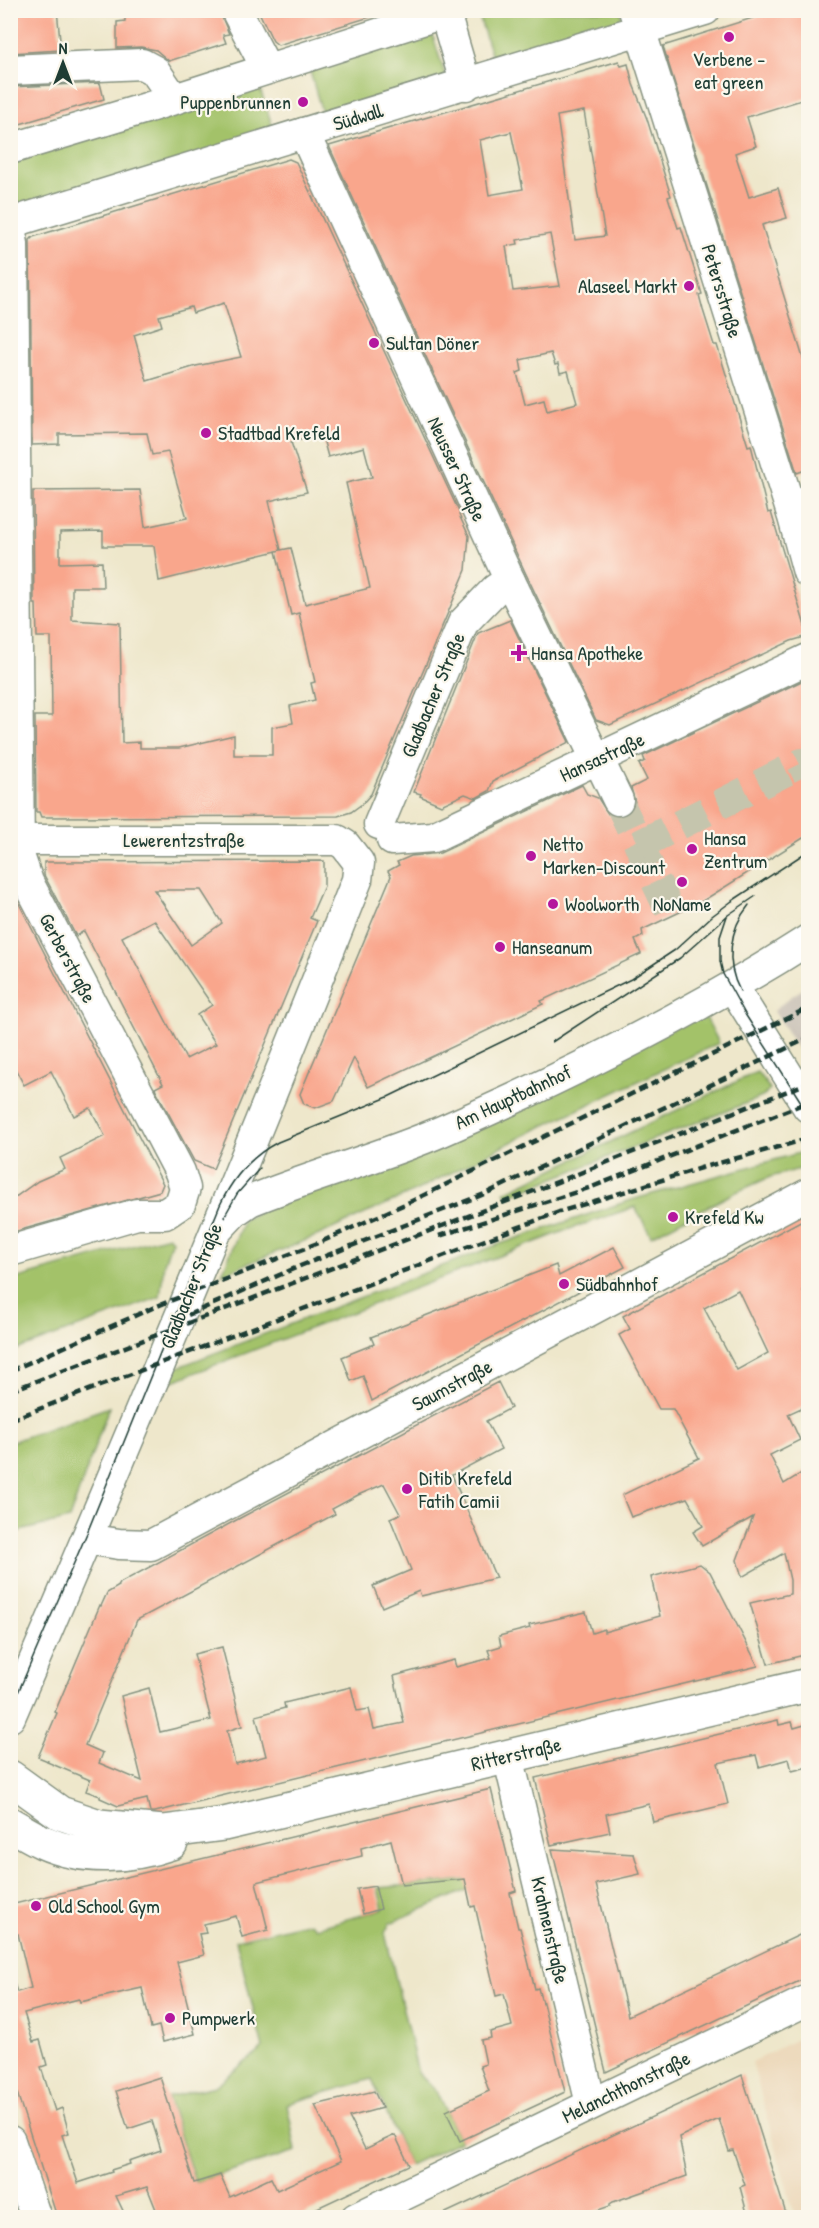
<svg xmlns="http://www.w3.org/2000/svg" width="819" height="2228" font-family="'Patrick Hand',sans-serif">
	<rect width="100%" height="100%" fill="#fbf7ec"/>
	<filter id="ink" filterUnits="userSpaceOnUse"><feTurbulence type="fractalNoise" baseFrequency=".0167" numOctaves="2"/><feDisplacementMap in="SourceGraphic" scale="12" xChannelSelector="R" yChannelSelector="G"/><feConvolveMatrix kernelMatrix="1 2 1 2 8 2 1 2 1" color-interpolation-filters="sRGB"/></filter>
	<filter id="wash" filterUnits="userSpaceOnUse"><feTurbulence type="fractalNoise" baseFrequency=".008" numOctaves="4" result="noise"/><feDisplacementMap in="SourceGraphic" scale="24" xChannelSelector="R" yChannelSelector="G"/><feGaussianBlur stdDeviation="1.35" result="paint"/><feColorMatrix in="noise" values="0 0 0 0 0 0 0 0 0 0 0 0 0 0 0 0 0 1.4 0 .05"/><feComposite in="paint" operator="in"/></filter>
	<g filter="url(#wash)">
		<rect width="100%" height="100%" fill="#eee7cb"/>
		<polygon fill="#ecd8ba" points="808,2033 808,2217 795,2217 752,2062"/>
		<polygon fill="#cbc3b8" points="808,986 808,1065 774,1011 790,997"/>
		<g fill="#a3c269" stroke="#61804e" stroke-width="1.5">
			<polygon points="497,10 620,11 624,24 494,64 479,16"/>
			<polygon points="431,30 446,78 323,116 309,68"/>
			<polygon points="258,83 274,131 20,208 11,176 10,159"/>
			<polygon points="702,1010 719,1043 537,1129 417,1190 319,1235 222,1274 244,1219"/>
			<polygon points="757,1072 770,1089 762,1097 508,1196 505,1192"/>
			<polygon points="799,1153 808,1159 808,1167 770,1177 734,1193 651,1236 635,1207 567,1230 168,1383 173,1369 497,1245 631,1200"/>
			<polygon points="168,1236 172,1240 164,1263 160,1297 11,1352 11,1280"/>
			<polygon points="109,1407 69,1519 11,1533 11,1442"/>
			<polygon points="467,1880 498,1882 467,1890 390,1923 385,1933 418,2073 436,2091 460,2141 409,2165 372,2079 287,2104 296,2151 195,2182 168,2097 215,2086 263,2048 236,1940 310,1922 316,1928 383,1909 378,1888"/>
		</g>
		<g id="blocks">
			<g fill="#f9a68c" fill-rule="evenodd">
				<polygon points="13,10 57,10 61,50 10,53 10,28 14,26"/>
				<polygon points="125,10 219,10 229,34 223,35 226,43 169,61 156,50 141,47 117,48 117,22 125,21"/>
				<polygon points="258,10 380,10 380,14 278,45 273,41"/>
				<polygon points="778,10 808,10 808,98 747,117 756,146 735,153 749,197 778,188 787,218 762,225 803,358 808,356 808,469 797,473 663,46"/>
				<path d="M619,61L621,66L628,64L633,84L647,119L671,196L668,197L678,228L681,227L702,294L699,295L703,310L714,345H717L748,446L751,445L768,513L771,512L808,636L791,641L610,725L596,720L526,574L329,146ZM584,111L605,236L575,240L557,116ZM511,132L523,189L489,195L480,140ZM550,234L560,286L513,291L506,246L518,244L517,240ZM551,353L555,365L558,364L560,373L568,371L577,403L547,411L544,399L525,404L517,373L522,371L520,360Z"/>
				<polygon points="100,83 104,99 10,127 10,87"/>
				<path d="M289,159L296,162L460,514L459,515L469,536L466,570L371,794L362,804L351,812L338,816L41,817L39,812H36L35,716H52L51,637H37L36,604H34L33,491L140,490L145,527L187,518L168,452L152,455L147,433L59,434V444L32,445L30,240L33,237ZM224,303L241,357L196,366L147,381L134,335L162,326L159,316L191,307L193,313ZM322,435L328,457L364,447L372,477L346,483L370,588L305,604L291,548L276,551L291,615L299,613L315,682L311,683L315,700L290,706L293,723L272,727V755H234V735L179,748H140V742L122,743L120,623L72,620V587H103L102,562L60,563V532L103,531V546H154L159,581L219,566V565L281,550L269,501L307,492L291,442Z"/>
				<polygon points="510,620 569,742 493,781 489,791 476,798 465,794 441,805 420,796 421,794 414,792 478,633"/>
				<polygon points="808,678 808,835 701,902 642,930 643,936 635,940 641,954 541,1001 543,1004 368,1087 354,1058 334,1101 315,1108 304,1104 300,1094 391,876 388,871 399,865 397,862 411,856 440,853 582,785 587,794 598,798 608,814 616,817 625,816 632,810 635,802 631,788 647,780 639,764 645,761 643,756"/>
				<path d="M324,861V886L310,918L317,921L213,1169L194,1161L155,1088L163,1084L84,931L76,936L44,875V862ZM154,890H201L222,923L191,945ZM154,920L212,1005L197,1015L216,1044L186,1059L122,937Z"/>
				<polygon points="10,886 163,1184 160,1191 10,1233 10,1201 38,1181 65,1169 60,1158 105,1136 90,1108 74,1116 51,1071 24,1085 10,1059"/>
				<path d="M808,1217V1287L803,1291L808,1299V1405L788,1414L800,1440L770,1455L784,1484L808,1469V1654L768,1664L750,1603L790,1594V1580L784,1553L742,1577L737,1560L753,1517L702,1546L693,1532L703,1526L687,1498L631,1517L622,1495L699,1458L673,1409H659L619,1335L630,1329L623,1316ZM738,1290L768,1353L737,1370L704,1308Z"/>
				<polygon points="614,1247 625,1267 372,1401 363,1376 351,1381 342,1357 374,1344 371,1337 556,1265 559,1276"/>
				<polygon points="498,1382 511,1408 486,1421 501,1449 452,1475 496,1578 421,1596 419,1591 382,1607 373,1586 411,1570 390,1518 400,1514 384,1484 358,1495 332,1509 335,1514 137,1620 85,1745 103,1753 99,1763 142,1781 121,1696 149,1688 160,1732 211,1720 194,1654 222,1647 242,1726 227,1731 235,1764 266,1756 256,1716 285,1708 284,1703 351,1687 357,1711 369,1709 374,1729 404,1723 394,1676 454,1660 456,1667 491,1658 488,1650 501,1646 499,1636 530,1628 529,1625 586,1612 592,1633 604,1629 604,1632 660,1616 651,1577 700,1564 710,1572 758,1666 155,1812 150,1812 147,1799 118,1806 100,1798 100,1796 86,1791 90,1780 47,1762 48,1761 38,1757 57,1713 55,1712 100,1605 101,1606 107,1593 119,1586 118,1584 242,1517"/>
				<polygon points="778,1720 779,1725 792,1722 794,1728 808,1724 808,1767 792,1771 789,1759 759,1767 756,1755 718,1763 728,1804 653,1822 649,1804 606,1814 610,1832 551,1845 535,1778"/>
				<polygon points="491,1789 516,1891 510,1893 518,1928 520,1928 535,1989 538,1988 541,1999 542,1999 565,2092 460,2141 446,2111 489,2091 480,2066 486,2064 481,2040 491,2038 490,2032 512,2026 504,1994 496,1996 475,1906 471,1907 465,1879 402,1885 391,1840 361,1848 362,1856 256,1882 268,1930 242,1937 236,1916 204,1924 206,1933 199,1934 204,1955 177,1962 195,2034 163,2042 159,2026 151,2028 142,1988 80,2002 79,1999 24,2013 33,2042 40,2040 47,2065 41,2067 55,2111 62,2108 69,2133 62,2135 78,2183 112,2172 111,2170 130,2164 129,2161 161,2150 152,2121 128,2129 116,2091 160,2077 194,2183 220,2175 230,2197 271,2178 277,2190 341,2161 315,2105 374,2091 382,2108 349,2117 365,2149 395,2135 409,2165 298,2217 159,2217 147,2187 116,2196 126,2217 57,2217 10,2071 10,1983 14,1983 17,1992 31,1988 18,1934 10,1936 10,1905"/>
				<polygon points="552,1849 634,1854 640,1874 596,1884 628,2016 808,1931 808,1977 606,2072"/>
				<polygon points="375,1886 381,1909 363,1914 357,1889"/>
				<polygon points="742,2075 787,2217 748,2217 740,2187 745,2185 733,2150 729,2151 719,2119 679,2137 687,2176 613,2202 610,2204 610,2206 578,2217 437,2217"/>
			</g>
		</g>
	</g>
	<g filter="url(#ink)">
		<use href="#blocks" fill-opacity="0" stroke="#869280" stroke-width="1.5"/>
		<g fill="none" stroke-linecap="round" stroke-linejoin="round">
			<g stroke="#c5c5ad" stroke-width="30" stroke-dasharray="30 15" stroke-linecap="butt">
				<polyline points="618,800 674,920"/>
				<polyline points="639,845 802,763 808,775"/>
			</g>
			<g stroke="#869280" stroke-width="33">
				<g id="minor">
					<polyline points="236,10 267,69"/>
					<polyline points="444,10 466,85"/>
					<polyline points="634,10 793,517 808,572"/>
					<polyline points="10,70 142,64 155,71 174,99"/>
					<polyline points="304,133 510,581 596,759 603,769 618,800"/>
					<polyline points="10,149 143,109 453,10"/>
					<polyline points="10,223 705,10"/>
					<polyline points="10,228 13,244 19,855 28,882 180,1172 185,1188 180,1204 165,1214 137,1214 10,1251"/>
					<polyline points="379,824 463,623 496,589 510,581"/>
					<path d="M10,840H337L345,845L359,863L357,880C246,1161 130,1439 10,1717"/>
					<polyline points="392,840 433,837 808,659"/>
					<polyline points="733,987 808,1107"/>
					<path d="M218,1229L234,1212L250,1201C313,1175 380,1158 442,1131C568,1076 692,1014 808,940"/>
					<polyline points="87,1539 119,1544 151,1545 808,1194"/>
					<polyline points="508,1756 591,2104"/>
					<polyline points="10,2141 36,2218"/>
					<polyline points="356,2218 808,2000"/>
				</g>
			</g>
			<g stroke="#869280" stroke-width="36">
				<g id="major">
					<polyline points="10,1777 60,1813 99,1826 163,1832 224,1824 808,1685"/>
					<path d="M10,1824C21,1830 32,1837 43,1842C83,1860 131,1857 171,1843"/>
				</g>
			</g>
			<use href="#minor" stroke="#fff" stroke-width="30"/>
			<use href="#major" stroke="#fff" stroke-width="33"/>
			<g stroke="#1f3d34" stroke-width="1.5">
				<polyline points="727,916 720,937 720,961 723,974 745,1014 808,1113"/>
				<path d="M740,991C725,963 729,929 749,905"/>
				<polyline points="552,1042 680,958 728,915 756,896"/>
				<polyline points="224,1217 237,1194 260,1168"/>
				<path d="M10,1711L87,1533L220,1205C233,1177 251,1156 278,1142L388,1097L631,979L675,950L712,916L732,901L808,851"/>
			</g>
			<g stroke="#1f3d34" stroke-width="4.5" stroke-dasharray="9 4.5" stroke-linecap="butt">
				<polyline points="439,1236 592,1187 808,1102"/>
				<polyline points="188,1315 300,1266 487,1193 808,1038"/>
				<polyline points="10,1371 157,1306 323,1241 416,1199 808,1008"/>
				<polyline points="10,1391 552,1184 808,1083"/>
				<polyline points="10,1420 559,1212 704,1167 808,1139"/>
			</g>
		</g>
	</g>
	<g fill="#b5179e" stroke="#fbf7ec" stroke-width="2">
		<circle cx="729" cy="37" r="6"/>
		<circle cx="303" cy="102" r="6"/>
		<circle cx="689" cy="286" r="6"/>
		<circle cx="374" cy="343" r="6"/>
		<circle cx="206" cy="433" r="6"/>
		<path d="M516 644h6v6h6v6h-6v6h-6v-6h-6v-6h6z"/>
		<circle cx="692" cy="849" r="6"/>
		<circle cx="531" cy="856" r="6"/>
		<circle cx="682" cy="882" r="6"/>
		<circle cx="553" cy="904" r="6"/>
		<circle cx="500" cy="947" r="6"/>
		<circle cx="673" cy="1217" r="6"/>
		<circle cx="564" cy="1284" r="6"/>
		<circle cx="407" cy="1489" r="6"/>
		<circle cx="36" cy="1906" r="6"/>
		<circle cx="170" cy="2018" r="6"/>
	</g>
	<g text-anchor="middle" stroke-width="4.5" stroke-linejoin="round" paint-order="stroke">
		<g font-size="20" fill="#1f3d34" stroke="#fbf7ec" text-anchor="start">
			<text x="729" y="66" text-anchor="middle">Verbene -<tspan x="729" dy="23">eat green</tspan></text>
			<text x="291" y="109" text-anchor="end">Puppenbrunnen</text>
			<text x="677" y="293" text-anchor="end">Alaseel Markt</text>
			<text x="386" y="350">Sultan Döner</text>
			<text x="218" y="440">Stadtbad Krefeld</text>
			<text x="531" y="660">Hansa Apotheke</text>
			<text x="704" y="845">Hansa<tspan x="704" dy="23">Zentrum</tspan></text>
			<text x="543" y="851">Netto<tspan x="543" dy="23">Marken-Discount</tspan></text>
			<text x="565" y="911">Woolworth</text>
			<text x="682" y="911" text-anchor="middle">NoName</text>
			<text x="512" y="954">Hanseanum</text>
			<text x="685" y="1224">Krefeld Kw</text>
			<text x="576" y="1291">Südbahnhof</text>
			<text x="419" y="1485">Ditib Krefeld<tspan x="419" dy="23">Fatih Camii</tspan></text>
			<text x="48" y="1913">Old School Gym</text>
			<text x="182" y="2025">Pumpwerk</text>
		</g>
		<g font-size="20" fill="#1f3d34" stroke="#fbf7ec">
			<text transform="translate(358 117) rotate(-17)" y="7">Südwall</text>
			<text transform="translate(722 291) rotate(73)" y="7">Petersstraße</text>
			<text transform="translate(457 469) rotate(65)" y="7">Neusser Straße</text>
			<text transform="translate(433 695) rotate(-67)" y="7">Gladbacher Straße</text>
			<text transform="translate(602 757) rotate(-25)" y="7">Hansastraße</text>
			<text x="184" y="847">Lewerentzstraße</text>
			<text transform="translate(68 958) rotate(62)" y="7">Gerberstraße</text>
			<text transform="translate(513 1097) rotate(-25)" y="7">Am Hauptbahnhof</text>
			<text transform="translate(191 1286) rotate(-68)" y="7">Gladbacher Straße</text>
			<text transform="translate(452 1385) rotate(-28)" y="7">Saumstraße</text>
			<text transform="translate(516 1754) rotate(-13)" y="7">Ritterstraße</text>
			<text transform="translate(550 1930) rotate(77)" y="7">Krahnenstraße</text>
			<text transform="translate(626 2087) rotate(-26)" y="7">Melanchthonstraße</text>
		</g>
	</g>
	<rect width="819" height="2228" fill="none" stroke="#fbf7ec" stroke-width="36"/>
	<g transform="translate(63 63)" stroke="#fbf7ec" stroke-width="4.5" paint-order="stroke">
	<path d="M0-4.5L10 22L0 15L-10 22Z" fill="#1f3d34"/>
	<text y="-9" font-size="16" font-weight="bold" text-anchor="middle" fill="#1f3d34">N</text>
	</g>
</svg>
